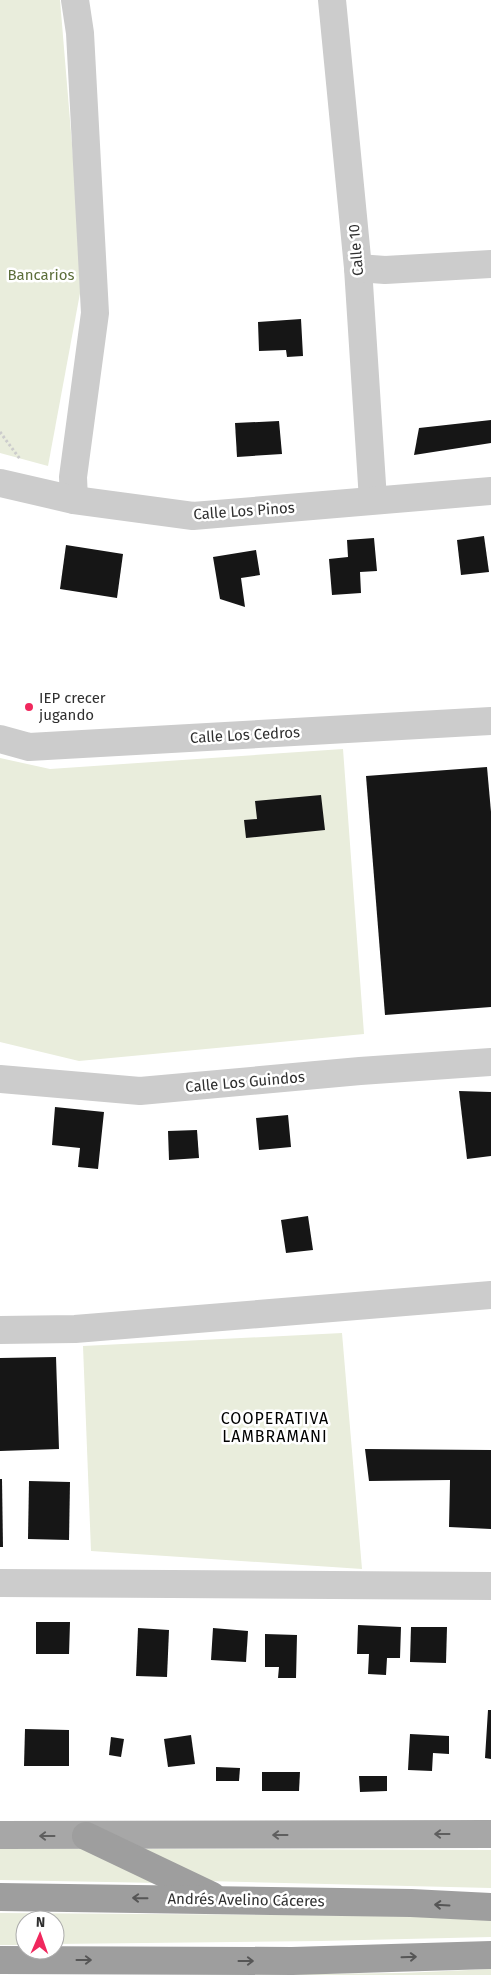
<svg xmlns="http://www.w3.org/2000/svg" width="491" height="1975" font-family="'Fira Sans',sans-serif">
	<rect width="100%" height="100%" fill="#fff"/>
	<g fill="#e9eddc">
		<polygon points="0,0 60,0 83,277 48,466 0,453"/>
		<polygon points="343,749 364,1034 79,1061 0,1042 0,758 50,769"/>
		<polygon points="342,1333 362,1569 91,1551 83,1346"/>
		<polygon points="0,1849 88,1849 160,1883 0,1880"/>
		<polygon points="133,1849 491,1850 491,1888 206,1881"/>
		<polygon points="0,1913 430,1916 491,1919 491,1937 321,1941 55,1944 55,1920 25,1920 25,1945 0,1945"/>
		<polygon points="491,1969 491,1975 189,1975 403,1973"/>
	</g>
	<g fill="#161616">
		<polygon points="301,319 303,356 287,357 286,350 259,351 258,322"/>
		<polygon points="491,420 491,443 414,455 419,428"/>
		<polygon points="279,421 282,454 237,457 235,423"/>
		<polygon points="484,536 489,572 461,575 457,540"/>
		<polygon points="374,538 377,571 360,572 361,593 332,595 329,559 348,557 347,540"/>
		<polygon points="66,545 123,554 117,598 60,589"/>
		<polygon points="256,550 260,575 241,578 245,607 220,599 213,557"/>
		<polygon points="487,767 491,812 491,1007 385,1015 366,776"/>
		<polygon points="321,795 325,830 246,838 244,820 257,819 255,801"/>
		<polygon points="459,1091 491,1092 491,1156 467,1159"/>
		<polygon points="55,1107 104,1112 98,1169 78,1167 80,1148 52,1145"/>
		<polygon points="288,1115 291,1147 259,1150 256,1118"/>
		<polygon points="197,1130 199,1158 169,1160 168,1131"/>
		<polygon points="308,1216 313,1250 286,1253 281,1220"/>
		<polygon points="56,1357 59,1449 0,1451 0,1358"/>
		<polygon points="365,1449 491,1450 491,1529 449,1527 450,1480 369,1481"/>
		<polygon points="0,1479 2,1479 3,1547 0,1547"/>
		<polygon points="29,1481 70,1482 69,1540 28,1539"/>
		<polygon points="36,1622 70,1622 69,1654 36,1654"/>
		<polygon points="358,1625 401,1627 400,1658 387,1658 386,1675 368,1674 369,1654 357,1654"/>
		<polygon points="411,1627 447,1627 446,1663 410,1662"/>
		<polygon points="138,1628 169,1630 167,1677 136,1676"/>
		<polygon points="213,1628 248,1631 246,1662 211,1660"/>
		<polygon points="265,1634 297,1635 296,1678 278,1678 279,1667 265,1667"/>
		<polygon points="488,1710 491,1710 491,1759 485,1758"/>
		<polygon points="25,1729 69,1730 69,1766 24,1766"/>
		<polygon points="410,1734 449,1736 449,1754 433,1753 432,1771 408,1770"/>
		<polygon points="191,1735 195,1764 168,1767 164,1739"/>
		<polygon points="111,1737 124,1739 121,1757 109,1755"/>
		<polygon points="216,1767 240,1768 239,1781 216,1781"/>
		<polygon points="262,1772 300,1772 299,1791 262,1791"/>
		<polygon points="359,1776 387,1776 387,1791 360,1792"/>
	</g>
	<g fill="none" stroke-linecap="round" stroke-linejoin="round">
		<polyline stroke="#ccc" stroke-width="3" stroke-dasharray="2.5 2.5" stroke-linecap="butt" points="0,432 20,459"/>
		<g stroke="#ccc" stroke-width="28">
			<polyline points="332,0 358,268 373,500"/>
			<polyline points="358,268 385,270 491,264"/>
			<polyline points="74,500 73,477 95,313 80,33 75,0"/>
			<polyline points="0,739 29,747 491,721"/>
			<polyline points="0,1079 140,1091 360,1071 491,1062"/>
			<polyline points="0,1330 75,1329 491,1295"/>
			<polyline points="0,1583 491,1586"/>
		</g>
		<polyline stroke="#ccc" stroke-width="28" points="0,483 74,500 193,516 491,491"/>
		<polyline stroke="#a7a7a7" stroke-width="28" points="0,1835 491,1834"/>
		<g stroke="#9e9e9e" stroke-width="28">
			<polyline points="86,1836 212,1896"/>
			<polyline points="0,1897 411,1903 491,1907"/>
			<polyline points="0,1960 292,1961 491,1955"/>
		</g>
	</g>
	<defs><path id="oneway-shaft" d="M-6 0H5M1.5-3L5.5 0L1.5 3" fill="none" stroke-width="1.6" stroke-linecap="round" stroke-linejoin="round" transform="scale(1.25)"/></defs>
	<g stroke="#5f5f5f">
		<use href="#oneway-shaft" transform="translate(442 1834) rotate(180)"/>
		<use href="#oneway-shaft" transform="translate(280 1835) rotate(180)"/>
		<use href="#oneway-shaft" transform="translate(47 1836) rotate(-180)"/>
	</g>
	<g stroke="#565656">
		<use href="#oneway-shaft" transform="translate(140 1898) rotate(-179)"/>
		<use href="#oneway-shaft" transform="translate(442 1905) rotate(-177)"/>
		<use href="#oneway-shaft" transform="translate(409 1957) rotate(-2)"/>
		<use href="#oneway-shaft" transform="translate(84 1960)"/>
		<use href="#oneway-shaft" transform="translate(246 1961)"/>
	</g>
	<circle fill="#f0285d" stroke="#fff" stroke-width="2" cx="29" cy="707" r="5"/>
	<g text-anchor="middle" stroke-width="5" stroke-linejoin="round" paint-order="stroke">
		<g font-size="15" fill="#2f2f2f" stroke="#fff">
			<text transform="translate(356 250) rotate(-95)" y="5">Calle 10</text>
			<text transform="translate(244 511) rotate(-4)" y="5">Calle Los Pinos</text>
			<text transform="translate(245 735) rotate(-3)" y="5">Calle Los Cedros</text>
			<text transform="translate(245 1082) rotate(-5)" y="5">Calle Los Guindos</text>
			<text transform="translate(246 1900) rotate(1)" y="5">Andrés Avelino Cáceres</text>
		</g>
		<g font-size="15" fill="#5c6e3a" stroke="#fff">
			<text x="41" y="280">Bancarios</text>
		</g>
		<g font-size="15" fill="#2f2f2f" stroke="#fff" text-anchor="start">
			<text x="39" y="703">IEP crecer<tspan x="39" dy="17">jugando</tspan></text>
		</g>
		<g font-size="16" letter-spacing="1" fill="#000" stroke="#fff">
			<text x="275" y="1424">COOPERATIVA<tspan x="275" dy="18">LAMBRAMANI</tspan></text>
		</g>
	</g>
	<g transform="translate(40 1935) rotate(2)"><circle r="24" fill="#ffffff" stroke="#acacac"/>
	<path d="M0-4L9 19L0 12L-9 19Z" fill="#f0285d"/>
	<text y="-8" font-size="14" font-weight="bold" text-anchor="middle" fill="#2f2f2f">N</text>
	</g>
</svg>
